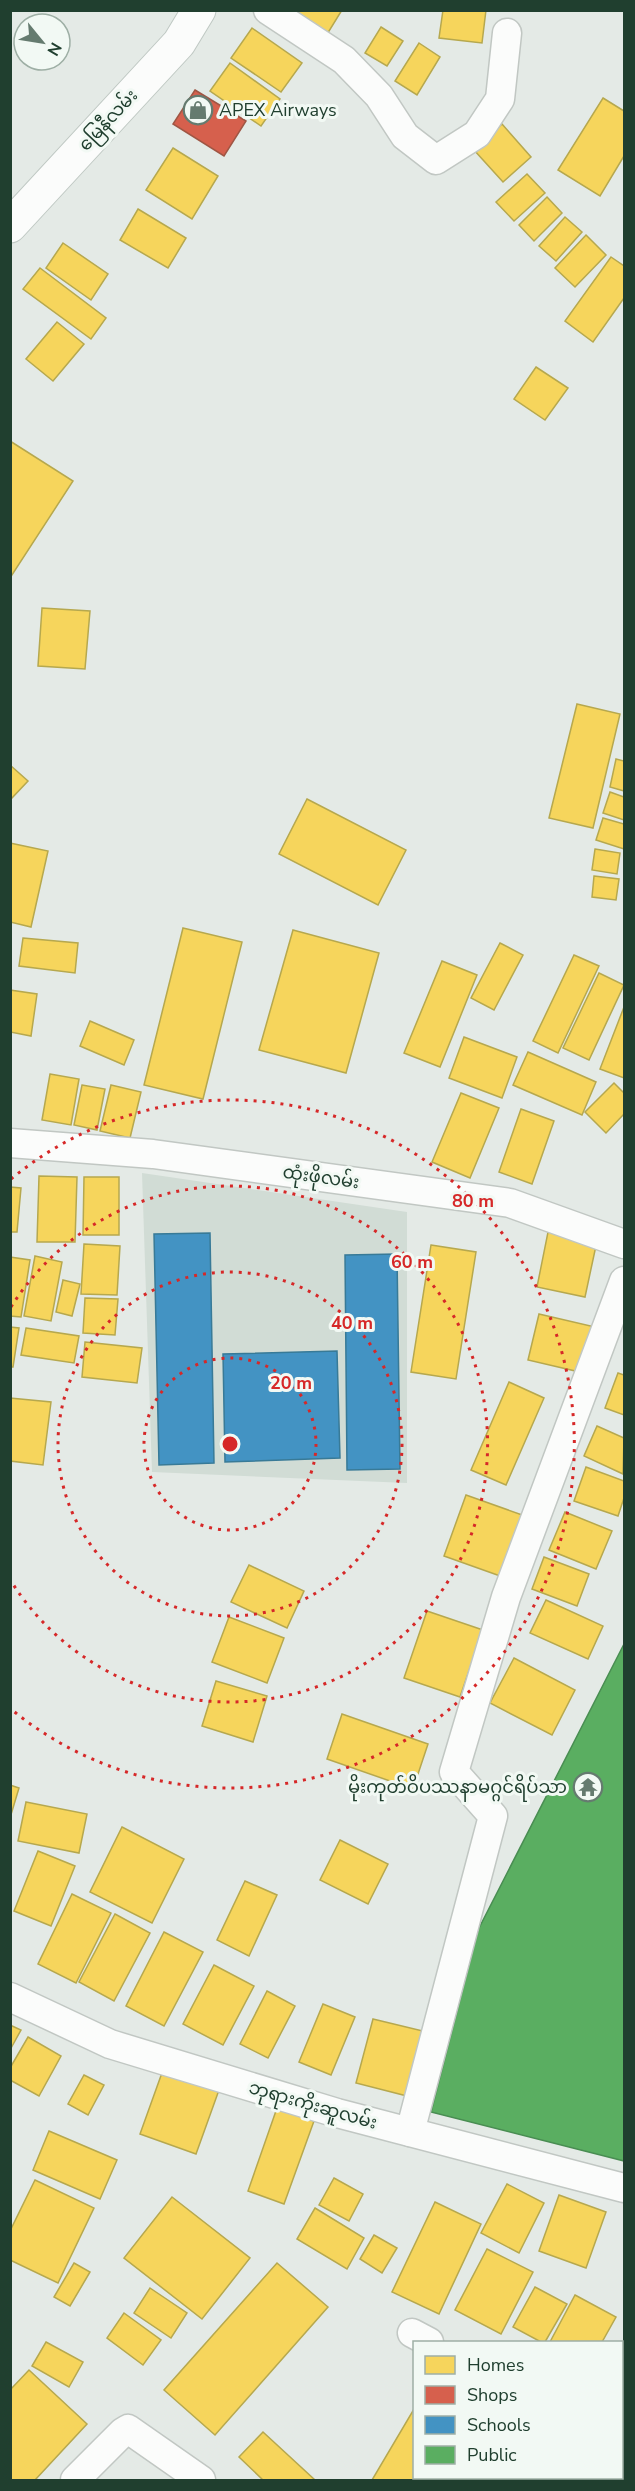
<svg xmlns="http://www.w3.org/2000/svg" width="635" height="2491" font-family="'Nunito Sans','Noto Sans Myanmar',sans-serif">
	<rect width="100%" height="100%" fill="#e4eae6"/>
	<polygon fill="#d1dcd5" points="142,1173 407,1212 407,1483 152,1472"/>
	<g fill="#f6d55c" stroke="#b6a84e" stroke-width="1.5">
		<polygon points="285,10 342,10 326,36"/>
		<polygon points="443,10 486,10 482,43 439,38"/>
		<polygon points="381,27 403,41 387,66 365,53"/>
		<polygon points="252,28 302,63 281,92 231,58"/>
		<polygon points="419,43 440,57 417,95 395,81"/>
		<polygon points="230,63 280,99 261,126 210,91"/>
		<polygon points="603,98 624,111 624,156 600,196 558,170"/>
		<polygon points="502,124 531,157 503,182 474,150"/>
		<polygon points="173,148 218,176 192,219 146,190"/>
		<polygon points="527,174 545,193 514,221 496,202"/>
		<polygon points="547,197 562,213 534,241 519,225"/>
		<polygon points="138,209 186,238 168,268 120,240"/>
		<polygon points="565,217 582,232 556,261 539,246"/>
		<polygon points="586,235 606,255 575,287 555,268"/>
		<polygon points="63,243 108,274 91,300 46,268"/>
		<polygon points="611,257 624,266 624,298 593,342 565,321"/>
		<polygon points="40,268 106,318 91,339 23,289"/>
		<polygon points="57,322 84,344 53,381 26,359"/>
		<polygon points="536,367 568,388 545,420 514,399"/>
		<polygon points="10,441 73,481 10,578"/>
		<polygon points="42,608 90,611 85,669 38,666"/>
		<polygon points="577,704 620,714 593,828 549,818"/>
		<polygon points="616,759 624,761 624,791 610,787"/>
		<polygon points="10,765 28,781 10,800"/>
		<polygon points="610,792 624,797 624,820 603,813"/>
		<polygon points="307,799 406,850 378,905 279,854"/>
		<polygon points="603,818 624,824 624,849 596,840"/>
		<polygon points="10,843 48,851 31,927 10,922"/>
		<polygon points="595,849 620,853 617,874 592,870"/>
		<polygon points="594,876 619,879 616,900 592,897"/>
		<polygon points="183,928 242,942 203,1099 144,1085"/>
		<polygon points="293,930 379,953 346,1073 259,1050"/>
		<polygon points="23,938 78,943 75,973 19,966"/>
		<polygon points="500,943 523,955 494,1010 471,998"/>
		<polygon points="574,955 599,966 558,1053 533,1041"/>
		<polygon points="442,961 477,975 440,1067 404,1053"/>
		<polygon points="599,973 624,985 589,1060 563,1048"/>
		<polygon points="10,990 37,994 31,1036 10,1032"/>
		<polygon points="624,1007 624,1078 600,1069"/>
		<polygon points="90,1021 134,1040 124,1065 80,1046"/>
		<polygon points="464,1037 517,1057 502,1098 449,1078"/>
		<polygon points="528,1052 596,1082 582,1115 513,1085"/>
		<polygon points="50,1074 79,1079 71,1125 42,1120"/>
		<polygon points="614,1083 624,1093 624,1114 606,1133 585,1112"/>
		<polygon points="82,1085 105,1089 97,1130 74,1125"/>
		<polygon points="111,1085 141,1092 130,1138 100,1131"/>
		<polygon points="461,1093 499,1108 470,1178 432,1162"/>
		<polygon points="521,1109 554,1121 532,1184 499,1172"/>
		<polygon points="39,1176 77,1177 75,1242 37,1242"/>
		<polygon points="84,1177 119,1177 119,1235 83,1235"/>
		<polygon points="10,1187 21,1188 17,1232 10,1232"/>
		<polygon points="548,1232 597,1241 585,1297 537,1287"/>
		<polygon points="84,1244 120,1246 117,1295 81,1294"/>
		<polygon points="431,1245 476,1252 456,1379 411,1372"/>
		<polygon points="35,1256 62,1262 51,1321 24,1316"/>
		<polygon points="10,1257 30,1260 21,1317 10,1316"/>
		<polygon points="63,1280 80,1284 72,1316 56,1312"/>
		<polygon points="85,1298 118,1299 115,1335 83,1333"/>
		<polygon points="539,1314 595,1327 584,1373 528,1360"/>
		<polygon points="10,1327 19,1328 13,1367 10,1367"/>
		<polygon points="26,1328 79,1336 74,1363 21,1355"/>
		<polygon points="85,1342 142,1348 137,1383 82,1377"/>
		<polygon points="618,1373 624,1375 624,1415 605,1408"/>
		<polygon points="509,1382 544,1398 506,1485 471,1470"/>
		<polygon points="10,1398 51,1402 43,1465 10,1461"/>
		<polygon points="597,1426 624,1438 623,1474 584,1456"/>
		<polygon points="586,1467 624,1481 624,1498 618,1516 574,1501"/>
		<polygon points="466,1495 525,1516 503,1577 444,1556"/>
		<polygon points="565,1512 612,1531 596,1569 549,1550"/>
		<polygon points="544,1557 589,1574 577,1606 532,1589"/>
		<polygon points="249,1565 304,1591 287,1628 231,1602"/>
		<polygon points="546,1600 603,1626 588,1659 530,1633"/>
		<polygon points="427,1611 483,1630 460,1697 404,1678"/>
		<polygon points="229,1617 284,1638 267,1683 212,1662"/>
		<polygon points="514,1658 575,1690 552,1735 490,1703"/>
		<polygon points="216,1681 267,1696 253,1742 202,1726"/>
		<polygon points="342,1714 428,1744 413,1789 327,1759"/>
		<polygon points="10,1785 19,1788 10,1818"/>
		<polygon points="624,1795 624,1875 599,1867"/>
		<polygon points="26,1802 87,1814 79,1853 18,1841"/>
		<polygon points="122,1827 184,1859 152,1923 90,1892"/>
		<polygon points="340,1840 388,1864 368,1904 320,1880"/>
		<polygon points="38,1851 75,1866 51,1926 14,1911"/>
		<polygon points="597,1877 624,1887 624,2050 622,2058 544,2031"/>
		<polygon points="245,1881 277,1895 249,1956 217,1940"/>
		<polygon points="72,1894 111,1913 76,1983 38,1964"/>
		<polygon points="115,1914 150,1933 114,2001 79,1982"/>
		<polygon points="164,1932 203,1952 164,2026 126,2006"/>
		<polygon points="214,1965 254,1986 223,2045 183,2024"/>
		<polygon points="267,1991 295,2006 268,2058 240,2044"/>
		<polygon points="323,2004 355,2017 331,2075 299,2062"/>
		<polygon points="373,2019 427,2032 411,2097 356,2083"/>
		<polygon points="10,2025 21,2030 10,2050"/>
		<polygon points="447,2035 504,2051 487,2110 430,2094"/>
		<polygon points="28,2037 61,2056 39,2096 10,2080 10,2068"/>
		<polygon points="163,2070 219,2090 196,2154 140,2134"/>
		<polygon points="510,2071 576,2089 563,2137 496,2119"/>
		<polygon points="84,2075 104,2085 88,2115 68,2104"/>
		<polygon points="277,2108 314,2121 284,2204 248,2191"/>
		<polygon points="49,2131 117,2160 100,2199 33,2170"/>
		<polygon points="334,2178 363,2194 349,2221 319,2205"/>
		<polygon points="35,2180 94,2208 58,2283 10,2260 10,2231"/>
		<polygon points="507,2184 544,2203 519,2253 481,2233"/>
		<polygon points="559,2195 606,2212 586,2268 539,2251"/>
		<polygon points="172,2197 250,2258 202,2319 124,2258"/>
		<polygon points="435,2202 481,2224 439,2314 392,2292"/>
		<polygon points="315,2208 364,2238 347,2269 297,2239"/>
		<polygon points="374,2235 397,2248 382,2273 360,2259"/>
		<polygon points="487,2249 533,2272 501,2334 455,2310"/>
		<polygon points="74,2263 90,2272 70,2306 54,2297"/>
		<polygon points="277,2263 328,2307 215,2435 164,2390"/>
		<polygon points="535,2287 567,2304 545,2342 541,2342 513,2327"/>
		<polygon points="150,2288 187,2313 171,2338 134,2313"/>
		<polygon points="575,2295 616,2317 602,2342 550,2342"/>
		<polygon points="124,2313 161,2340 143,2365 107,2338"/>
		<polygon points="46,2342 83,2362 69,2387 32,2366"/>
		<polygon points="29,2370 87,2424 35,2480 10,2480 10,2390"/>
		<polygon points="414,2409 414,2478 418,2478 417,2480 372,2480"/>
		<polygon points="263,2432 315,2480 263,2480 239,2457"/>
	</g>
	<polygon fill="#d6604d" stroke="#9f5644" stroke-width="1.5" points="195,90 246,121 224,156 173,124"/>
	<g fill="#4393c3" stroke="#387a97" stroke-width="1.5">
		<polygon points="210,1233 214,1463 159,1465 154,1234"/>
		<polygon points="397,1254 400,1469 347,1470 345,1255"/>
		<polygon points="337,1351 340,1458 225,1462 223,1354"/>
	</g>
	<polygon fill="#5aae61" stroke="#498d52" stroke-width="1.5" points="624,1644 624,2161 431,2112 478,1930"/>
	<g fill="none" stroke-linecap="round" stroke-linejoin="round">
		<g stroke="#c1c7c3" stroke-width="31">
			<g id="street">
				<polyline points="268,10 344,60 379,96 405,136 436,160 477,134 500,99 507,33"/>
				<polyline points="10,1143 153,1154 510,1203 624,1244"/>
				<polyline points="10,1997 110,2044 337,2113 624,2188"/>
				<polyline points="410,2132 493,1816 454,1772 506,1597 624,1281"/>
				<polyline points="412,2333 429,2342"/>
				<polyline points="622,2441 624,2442"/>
				<polyline points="75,2480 123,2432 128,2429 201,2480"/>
			</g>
		</g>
		<g stroke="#bfc8c3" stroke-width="35">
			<polyline id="secondary" points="10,226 179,43 199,10"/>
		</g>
		<use href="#street" stroke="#fbfcfb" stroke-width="28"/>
		<use href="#secondary" stroke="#fbfcfb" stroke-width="33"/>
	</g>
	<g fill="none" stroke="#d62828" stroke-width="3" stroke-dasharray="3 6">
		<circle cx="230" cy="1444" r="86"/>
		<circle cx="230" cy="1444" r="172"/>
		<path d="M11 1307A258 258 0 1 1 11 1581"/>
		<path d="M11 1179A344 344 0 1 1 11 1709"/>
	</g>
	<defs>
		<g id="shop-ring" transform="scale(1.5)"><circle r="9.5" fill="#f2f9f4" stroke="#657b6f" stroke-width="1.5"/><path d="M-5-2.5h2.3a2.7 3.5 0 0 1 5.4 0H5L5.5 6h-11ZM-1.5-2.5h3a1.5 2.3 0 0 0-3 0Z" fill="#657b6f"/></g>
		<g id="temple-ring" transform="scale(1.5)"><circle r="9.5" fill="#f2f9f4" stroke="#657b6f" stroke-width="1.5"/><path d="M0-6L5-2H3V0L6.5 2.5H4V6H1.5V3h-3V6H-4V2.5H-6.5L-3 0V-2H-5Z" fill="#657b6f"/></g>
	</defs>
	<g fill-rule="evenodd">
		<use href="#shop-ring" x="198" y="110"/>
		<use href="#temple-ring" x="588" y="1787"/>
	</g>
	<g text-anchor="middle" stroke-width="6" stroke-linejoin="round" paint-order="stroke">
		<g font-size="18" fill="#203f2f" stroke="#f2f9f4" text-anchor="start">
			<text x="219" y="116">APEX Airways</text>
			<text x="567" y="1793" text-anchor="end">မိုးကုတ်ဝိပဿနာမဂ္ဂင်ရိပ်သာ</text>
		</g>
		<g font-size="18" fill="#203f2f" stroke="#f2f9f4">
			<text transform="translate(108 120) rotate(-47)" y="6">မြေနီလမ်း</text>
			<text transform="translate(321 1177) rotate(8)" y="6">ထုံးဖိုလမ်း</text>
			<text transform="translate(313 2105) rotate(16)" y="6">ဘုရားကိုးဆူလမ်း</text>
		</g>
	</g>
	<circle cx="230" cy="1444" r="9" fill="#d62828" stroke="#f2f9f4" stroke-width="3"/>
	<g font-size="18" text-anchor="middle" font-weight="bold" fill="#d62828" stroke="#f2f9f4" stroke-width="6" stroke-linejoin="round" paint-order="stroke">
		<text x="473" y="1207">80 m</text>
		<text x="412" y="1268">60 m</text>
		<text x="352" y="1329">40 m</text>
		<text x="291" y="1389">20 m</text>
	</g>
	<rect width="635" height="2491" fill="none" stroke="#203f2f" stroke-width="24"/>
	<rect x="413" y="2341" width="210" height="138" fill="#f2f9f4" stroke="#9eafa5" stroke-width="1.5"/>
	<rect x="425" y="2356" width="30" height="18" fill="#f6d55c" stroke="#9eafa5" stroke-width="1.5"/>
	<text x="467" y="2371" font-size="18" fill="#203f2f">Homes</text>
	<rect x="425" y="2386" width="30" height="18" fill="#d6604d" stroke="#9eafa5" stroke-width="1.5"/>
	<text x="467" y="2401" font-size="18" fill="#203f2f">Shops</text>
	<rect x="425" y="2416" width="30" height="18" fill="#4393c3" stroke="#9eafa5" stroke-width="1.5"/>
	<text x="467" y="2431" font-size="18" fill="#203f2f">Schools</text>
	<rect x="425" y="2446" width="30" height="18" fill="#5aae61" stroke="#9eafa5" stroke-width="1.5"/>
	<text x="467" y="2461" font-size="18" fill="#203f2f">Public</text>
	<g transform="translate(42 42) rotate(120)"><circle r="28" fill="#f2f9f4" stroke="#9eafa5" stroke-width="1.5"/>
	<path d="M0-4.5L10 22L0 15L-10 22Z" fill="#657b6f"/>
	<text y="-9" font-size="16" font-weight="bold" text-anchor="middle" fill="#203f2f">N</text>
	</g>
</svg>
